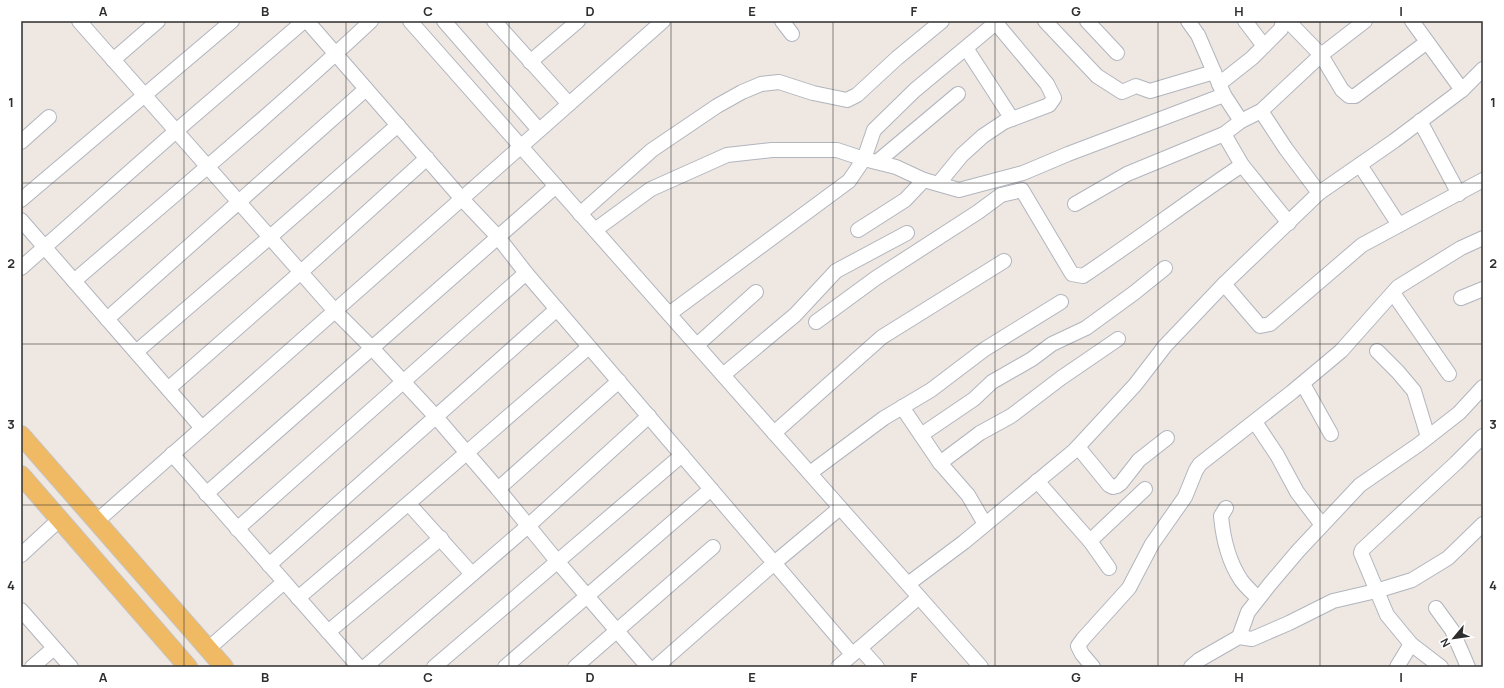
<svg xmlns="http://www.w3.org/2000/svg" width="1504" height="688" font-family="Manrope,sans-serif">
	<rect width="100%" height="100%" fill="#efe7e1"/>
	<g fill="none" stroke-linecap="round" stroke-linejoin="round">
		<g stroke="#b1b5be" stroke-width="16">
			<g id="minor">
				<polyline points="79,21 335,311 372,348 436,417 498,489 557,561 648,667"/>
				<polyline points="307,21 462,199 498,237 526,273 852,654"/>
				<polyline points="410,21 981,667"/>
				<polyline points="444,21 539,130"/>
				<polyline points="494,21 569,104"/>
				<polyline points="782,21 792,34"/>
				<polyline points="1045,21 1097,76 1122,92 1136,86 1150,91 1214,72"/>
				<polyline points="1087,21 1117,53"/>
				<polyline points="1188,21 1198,35 1224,95 1241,121"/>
				<polyline points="1245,21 1264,46"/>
				<polyline points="1288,21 1321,55 1342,90 1349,96 1355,96 1427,42"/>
				<polyline points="1412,21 1462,90"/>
				<polyline points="966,48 1012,119"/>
				<polyline points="113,60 158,21"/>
				<polyline points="530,62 578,21"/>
				<polyline points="1219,84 1252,58 1281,29 1283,21"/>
				<polyline points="1261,111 1286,149 1319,193"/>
				<polyline points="1420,121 1459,194"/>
				<polyline points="1224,134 1242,165 1289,223"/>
				<polyline points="21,142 49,117"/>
				<polyline points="877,162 958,94"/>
				<polyline points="1360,165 1399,225"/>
				<polyline points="939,183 962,155 983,136 1004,122 1049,105 1054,98 1047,84 996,23"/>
				<polyline points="21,200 232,21"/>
				<polyline points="1075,204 1127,174 1224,134 1241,121 1261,111 1321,55 1365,21"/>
				<polyline points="580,214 652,150 717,106 742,92 761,84 779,82 813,93 847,100 857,95 897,58 942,21"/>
				<polyline points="21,220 202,428"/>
				<polyline points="595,230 651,189 727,155 772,150 837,150 864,159 896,167 924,180 959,190 1023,173 1068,154 1224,95"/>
				<polyline points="858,230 905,200 924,180"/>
				<polyline points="21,268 176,131 304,21"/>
				<path d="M74,281C174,195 275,111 371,21"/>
				<polyline points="1224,284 1260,326 1270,324 1362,245 1483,180"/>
				<polyline points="1393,293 1449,374"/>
				<polyline points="1461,298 1483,289"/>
				<polyline points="669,314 849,181 864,159 874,130 915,90 998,21"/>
				<polyline points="107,319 366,89"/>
				<path d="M816,322L876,278L978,212L1001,195L1022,190L1072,274L1083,276C1137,240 1188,201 1242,165"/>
				<polyline points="697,345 756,292"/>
				<polyline points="1377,351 1398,372 1414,391 1428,437"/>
				<polyline points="136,352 270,237 398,125"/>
				<polyline points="723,375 795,315 836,271 907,233"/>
				<polyline points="1303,384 1331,434"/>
				<polyline points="168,389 301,272 427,158"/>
				<polyline points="902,407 940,463 968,495 985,524"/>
				<polyline points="1255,422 1277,455 1297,492 1322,525"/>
				<polyline points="774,433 882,337 1004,261"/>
				<polyline points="921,435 974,399 992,382 1032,359 1052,344 1086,328 1134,293 1165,268"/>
				<polyline points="1078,447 1109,485 1113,487 1117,486 1121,483 1139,460 1167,438"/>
				<polyline points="172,454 359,667"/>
				<polyline points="940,463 980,433 1011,416 1061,378 1118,339"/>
				<polyline points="810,473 884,418 931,390 985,349 1061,302"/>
				<polyline points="1037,481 1090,541 1109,568"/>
				<polyline points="498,489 619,381"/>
				<polyline points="206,494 556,186"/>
				<polyline points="409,504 472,574"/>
				<path d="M1226,508L1221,516C1223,538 1229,562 1241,580C1246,587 1253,593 1258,598"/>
				<polyline points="97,521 663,21"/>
				<polyline points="237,529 526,273"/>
				<polyline points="1090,541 1145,489"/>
				<polyline points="21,555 60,519"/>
				<polyline points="269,565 557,309"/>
				<polyline points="908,584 964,542 1074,451 1135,385 1165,346 1224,284 1319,193 1394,141 1462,90 1483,69"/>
				<path d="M298,598C396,515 492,430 589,347"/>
				<polyline points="1436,608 1452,630 1468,667"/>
				<polyline points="21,610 71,667"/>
				<polyline points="328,632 441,538"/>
				<polyline points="1239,637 1248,612 1270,584 1298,551 1360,485 1418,445 1459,413 1483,387"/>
				<polyline points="860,648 877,667"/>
				<polyline points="208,649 284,582"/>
				<polyline points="32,667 54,648"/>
				<polyline points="365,667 528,526 649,416"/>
				<polyline points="434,667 682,455"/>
				<polyline points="505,667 711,489"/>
				<polyline points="575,667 713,547"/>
				<polyline points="656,667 779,559 840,508"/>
				<polyline points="838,667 919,597"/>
				<polyline points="1093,667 1082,654 1078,646 1083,639 1129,588 1152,544 1185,497 1196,470 1200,464 1292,392 1341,351 1398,287 1461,248 1483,238"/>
				<polyline points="1191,667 1199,660 1239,637 1252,639 1289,623 1333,601 1376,591 1412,580 1448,558 1483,524"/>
				<polyline points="1397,667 1411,644"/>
				<polyline points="1441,667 1411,644 1387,615 1361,553 1362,550 1456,463 1483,436"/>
			</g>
		</g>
		<g stroke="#c4c4c4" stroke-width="20">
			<g id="major">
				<polyline points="21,435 224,667"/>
				<polyline points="21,475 188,667"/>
			</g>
		</g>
		<use href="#minor" stroke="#fff" stroke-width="14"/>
		<use href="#major" stroke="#f0ba64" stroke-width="18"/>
	</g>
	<path fill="none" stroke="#2e2e2e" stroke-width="1" stroke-opacity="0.55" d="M184,21V667M346,21V667M509,21V667M671,21V667M833,21V667M995,21V667M1158,21V667M1320,21V667M21,183H1483M21,344H1483M21,505H1483"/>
	<rect width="1504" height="688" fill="none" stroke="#ffffff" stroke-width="44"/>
	<g transform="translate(1454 638) rotate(241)" stroke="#ffffff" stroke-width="3" paint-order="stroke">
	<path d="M0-3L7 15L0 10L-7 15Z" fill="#2e2e2e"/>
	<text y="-6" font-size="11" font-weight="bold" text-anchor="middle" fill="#2e2e2e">N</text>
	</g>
	<rect x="22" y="22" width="1460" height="644" fill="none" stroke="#2e2e2e" stroke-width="1.5"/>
	<g font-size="13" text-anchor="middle" font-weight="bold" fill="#2e2e2e">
		<text x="103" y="16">A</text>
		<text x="265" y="16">B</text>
		<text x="428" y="16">C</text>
		<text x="590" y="16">D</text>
		<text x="752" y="16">E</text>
		<text x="914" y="16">F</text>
		<text x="1076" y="16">G</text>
		<text x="1239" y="16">H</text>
		<text x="1401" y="16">I</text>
		<text x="11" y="107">1</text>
		<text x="1493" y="107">1</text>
		<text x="11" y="268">2</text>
		<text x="1493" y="268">2</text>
		<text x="11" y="429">3</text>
		<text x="1493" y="429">3</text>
		<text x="11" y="590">4</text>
		<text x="1493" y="590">4</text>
		<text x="103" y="682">A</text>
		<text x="265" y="682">B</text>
		<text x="428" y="682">C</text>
		<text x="590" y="682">D</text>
		<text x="752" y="682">E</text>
		<text x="914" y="682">F</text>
		<text x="1076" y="682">G</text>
		<text x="1239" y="682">H</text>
		<text x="1401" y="682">I</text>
	</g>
</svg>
